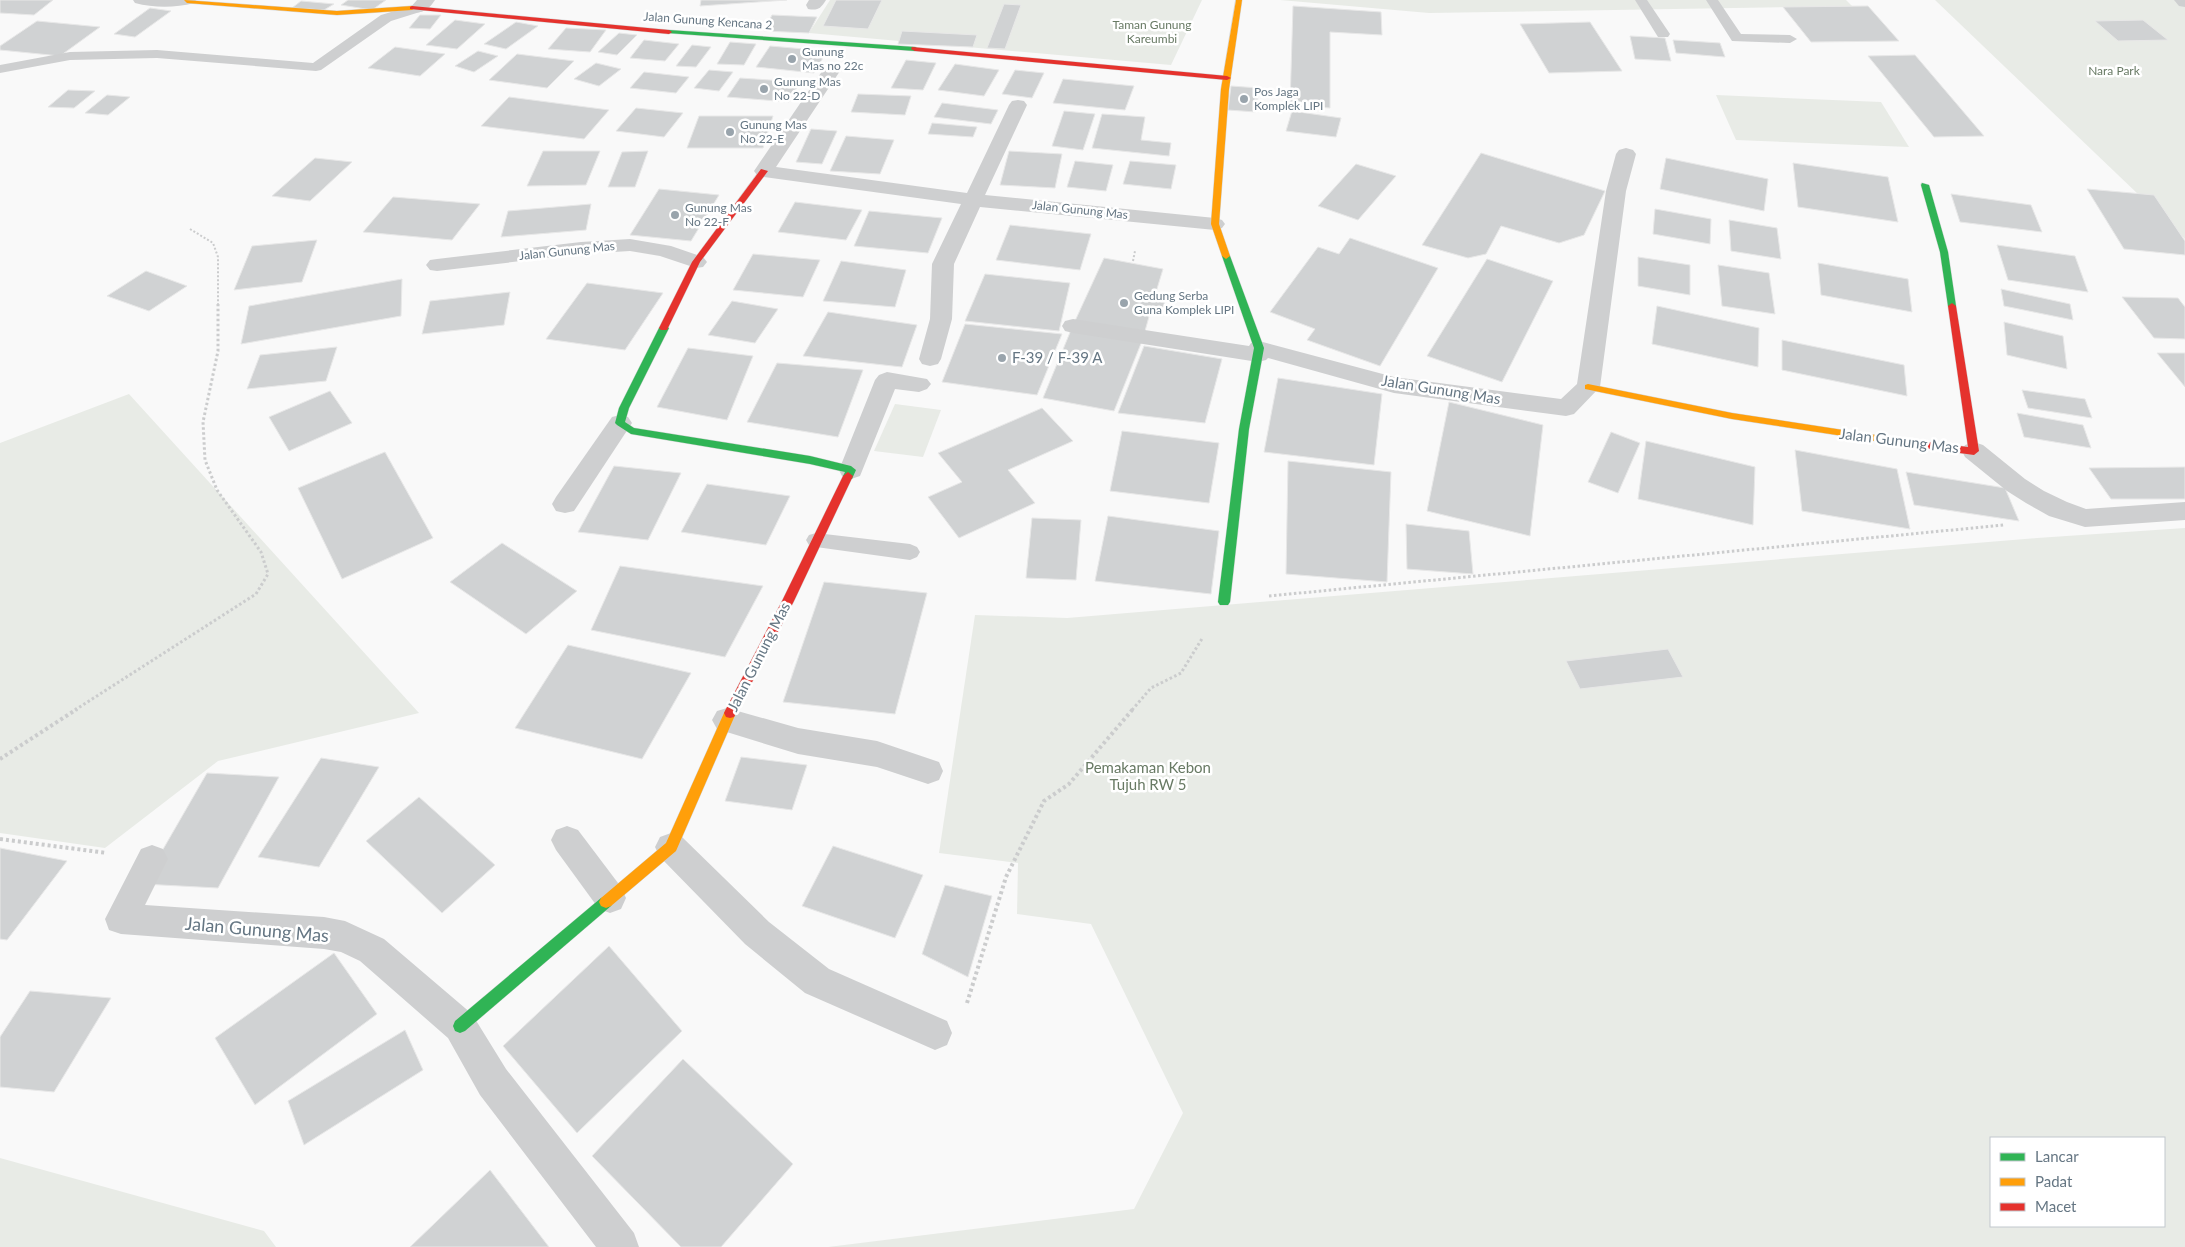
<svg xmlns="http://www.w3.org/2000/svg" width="2185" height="1247" font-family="Lato,sans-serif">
	<rect width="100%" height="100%" fill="#f9f9f9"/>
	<g fill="#e8ebe6" fill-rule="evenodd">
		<polygon points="830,0 1202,0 1171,65 809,33"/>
		<polygon points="1280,0 1846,0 1852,6 1429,13"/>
		<polygon points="1935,0 2185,0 2185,239"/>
		<polygon points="1716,95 1881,102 1909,147 1736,140"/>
		<polygon points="129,394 419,713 218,761 105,848 0,833 0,443"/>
		<polygon points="895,404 941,410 923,457 874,451"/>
		<path d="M2185,528V1247H828L1134,1209L1183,1113L1091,924L1017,914L1018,863L939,853L975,615L1067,618L2037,538ZM1991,1138H2164V1226H1991Z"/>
		<polygon points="0,1158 264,1231 276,1247 0,1247"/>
	</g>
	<g fill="#d0d2d3" stroke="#e8e8e8">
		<polygon points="0,0 53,0 34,15 0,13"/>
		<polygon points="348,0 386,0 372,10 341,5"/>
		<polygon points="701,0 787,0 700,6"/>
		<polygon points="836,0 882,0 868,29 823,26"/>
		<polygon points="301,1 334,4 324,10 292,8"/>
		<polygon points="1004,4 1021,5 1005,49 987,48"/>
		<polygon points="1293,6 1381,12 1382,35 1330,32 1330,108 1290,105"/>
		<polygon points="1868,6 1899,41 1811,42 1783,7"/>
		<polygon points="150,8 171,11 135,37 114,34"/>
		<polygon points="420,15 441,15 430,29 409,28"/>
		<polygon points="772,15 817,17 809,33 764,31"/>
		<polygon points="455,20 485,24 457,49 426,45"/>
		<polygon points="2143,20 2168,40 2118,41 2095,21"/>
		<polygon points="37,21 100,27 60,56 0,50 0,46"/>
		<polygon points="516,22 538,26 506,49 484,44"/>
		<polygon points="1590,22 1622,71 1549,73 1520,24"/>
		<polygon points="566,28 606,30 590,52 548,49"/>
		<polygon points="902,31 977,35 973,47 898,44"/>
		<polygon points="619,33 637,35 617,55 598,52"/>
		<polygon points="1630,36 1665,38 1671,61 1635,59"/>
		<polygon points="644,40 679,44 665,61 630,58"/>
		<polygon points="1673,40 1720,43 1725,57 1676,53"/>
		<polygon points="730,42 756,44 744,65 717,64"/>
		<polygon points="692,45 711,47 696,67 676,66"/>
		<polygon points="770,46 827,51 814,73 756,67"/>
		<polygon points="395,47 445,54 420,76 368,68"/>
		<polygon points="478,51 498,56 474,72 455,66"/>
		<polygon points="517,54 574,61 547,88 489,80"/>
		<polygon points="1915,55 1984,136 1934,137 1868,56"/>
		<polygon points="906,60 936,63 923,90 891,88"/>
		<polygon points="596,63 621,69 599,86 574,79"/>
		<polygon points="955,64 999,70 984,96 938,90"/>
		<polygon points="709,70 733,72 719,91 694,88"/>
		<polygon points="1015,70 1044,73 1032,98 1002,94"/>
		<polygon points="644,72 689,77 676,93 630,88"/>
		<polygon points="740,78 800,82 789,102 727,97"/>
		<polygon points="1063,79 1134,86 1125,110 1053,103"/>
		<polygon points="1231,86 1259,88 1256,112 1228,110"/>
		<polygon points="68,90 95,91 74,108 48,107"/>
		<polygon points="858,94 911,96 905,115 851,112"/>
		<polygon points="107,95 130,97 108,115 85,113"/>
		<polygon points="509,97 609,110 584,139 481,126"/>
		<polygon points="942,103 998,110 991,124 934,117"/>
		<polygon points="636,108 683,113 664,137 616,131"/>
		<polygon points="1064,111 1095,114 1083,150 1052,146"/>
		<polygon points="1292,111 1341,118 1336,137 1286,131"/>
		<polygon points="1102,114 1145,117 1141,140 1171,143 1169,156 1092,148"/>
		<polygon points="699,116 773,116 763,148 687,148"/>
		<polygon points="932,123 977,127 973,137 928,134"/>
		<polygon points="811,129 837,131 822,164 796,162"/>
		<polygon points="846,136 894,140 880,174 830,171"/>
		<polygon points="543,151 600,151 586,185 527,186"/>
		<polygon points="648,151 635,187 608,187 622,152"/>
		<polygon points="1009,151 1062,154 1055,188 1000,185"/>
		<polygon points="1481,153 1605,191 1584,235 1559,243 1501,226 1486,254 1468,258 1422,245"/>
		<polygon points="315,158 352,162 310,201 272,196"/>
		<polygon points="1666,158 1768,179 1764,211 1660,189"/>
		<polygon points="1075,161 1113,165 1106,191 1067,187"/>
		<polygon points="1130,161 1176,165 1171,189 1123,184"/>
		<polygon points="1793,163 1888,177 1898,222 1798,207"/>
		<polygon points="1356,164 1396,176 1358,220 1318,206"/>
		<polygon points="659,189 719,195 691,241 630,235"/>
		<polygon points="2087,189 2154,195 2185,241 2185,255 2124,249"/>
		<polygon points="1951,194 2031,205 2042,232 1960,222"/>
		<polygon points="393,197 480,204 452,240 363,232"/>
		<polygon points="795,202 862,210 846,240 778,232"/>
		<polygon points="591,204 586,230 501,237 508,211"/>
		<polygon points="1655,209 1711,219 1710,244 1653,234"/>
		<polygon points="869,211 942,218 928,253 854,246"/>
		<polygon points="1729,220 1777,228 1781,259 1731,251"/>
		<polygon points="1010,225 1091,234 1080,270 996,260"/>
		<polygon points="1350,238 1438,268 1380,366 1307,340 1315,329 1270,312 1318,247 1339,254"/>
		<polygon points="317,240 302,282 234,290 252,246"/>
		<polygon points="1997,245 2075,256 2088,292 2008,280"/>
		<polygon points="753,254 820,260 803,297 733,290"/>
		<polygon points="1638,257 1690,265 1690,295 1638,286"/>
		<polygon points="1104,258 1163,269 1156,292 1168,293 1160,315 1150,313 1145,331 1075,321"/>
		<polygon points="1487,259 1553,281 1502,382 1427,356"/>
		<polygon points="841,261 906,270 895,307 823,301"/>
		<polygon points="1818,263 1908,279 1912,312 1821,295"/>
		<polygon points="1718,265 1769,273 1775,314 1722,306"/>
		<polygon points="146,271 187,286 149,311 107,296"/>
		<polygon points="985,274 1070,283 1059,331 965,321"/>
		<polygon points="402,279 401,316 241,344 249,306"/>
		<polygon points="587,283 663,293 625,350 546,339"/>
		<polygon points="2001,289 2070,304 2073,320 2004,306"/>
		<polygon points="510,292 504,325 422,334 430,301"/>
		<polygon points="2122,297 2178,298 2185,307 2185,339 2154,338"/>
		<polygon points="732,301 778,309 755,343 708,335"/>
		<polygon points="1657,306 1759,328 1758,367 1652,344"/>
		<polygon points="828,312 917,325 902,367 803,356"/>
		<polygon points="2004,322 2063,336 2067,369 2007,355"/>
		<polygon points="965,324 1062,334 1037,395 942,382"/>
		<polygon points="1071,330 1142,341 1114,411 1043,398"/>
		<polygon points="1782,340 1904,365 1907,396 1782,370"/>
		<polygon points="1144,346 1222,359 1205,423 1118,413"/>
		<polygon points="337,347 326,381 247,389 260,355"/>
		<polygon points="688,348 753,356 727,420 657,407"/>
		<polygon points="2157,353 2185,353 2185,387"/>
		<polygon points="777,363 863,370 838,437 747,422"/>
		<polygon points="1278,378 1382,394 1374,465 1264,452"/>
		<polygon points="2022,390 2085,399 2092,418 2028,408"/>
		<polygon points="330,391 352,423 289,451 269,417"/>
		<polygon points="1449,402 1543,425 1530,536 1427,511"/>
		<polygon points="1042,408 1073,441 1008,470 1035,503 959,538 928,497 962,482 938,453"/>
		<polygon points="2017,413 2083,425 2091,448 2024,437"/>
		<polygon points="1122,431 1219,443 1209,503 1110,491"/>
		<polygon points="1611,432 1640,443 1618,493 1588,482"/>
		<polygon points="1646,441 1755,467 1753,525 1638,499"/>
		<polygon points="1795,450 1897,469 1910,529 1802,511"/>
		<polygon points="385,452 433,538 342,579 298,488"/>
		<polygon points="1288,461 1391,472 1387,582 1286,574"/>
		<polygon points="614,466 681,473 648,540 578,532"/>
		<polygon points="2185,467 2185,499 2111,499 2089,468"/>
		<polygon points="1906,472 2005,488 2019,521 1914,505"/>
		<polygon points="707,484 790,496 766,545 681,532"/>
		<polygon points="1108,516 1219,531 1211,594 1095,581"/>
		<polygon points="1032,518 1081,520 1076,580 1026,578"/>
		<polygon points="1406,524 1469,531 1473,574 1407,569"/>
		<polygon points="502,543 577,591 526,634 450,582"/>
		<polygon points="620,566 763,586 725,657 591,630"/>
		<polygon points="824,582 927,593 895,714 783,702"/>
		<polygon points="568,645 691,673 642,759 515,728"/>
		<polygon points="1668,649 1683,677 1580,689 1566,661"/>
		<polygon points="741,757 807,765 792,810 725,801"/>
		<polygon points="321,758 379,767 319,867 258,857"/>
		<polygon points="207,773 279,777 218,888 143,884"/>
		<polygon points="419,797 495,865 442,913 366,841"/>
		<polygon points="833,846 923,875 895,938 802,906"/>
		<polygon points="0,848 67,861 7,940 0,939"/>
		<polygon points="945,885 992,896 968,977 922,954"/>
		<polygon points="609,946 682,1031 577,1133 503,1046"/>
		<polygon points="334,953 377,1014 255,1105 215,1038"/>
		<polygon points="30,991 111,998 54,1092 0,1087 0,1037"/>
		<polygon points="405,1030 423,1070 304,1145 288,1101"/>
		<polygon points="683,1059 793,1164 721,1247 681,1247 592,1156"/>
		<polygon points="490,1170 549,1247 410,1247"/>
	</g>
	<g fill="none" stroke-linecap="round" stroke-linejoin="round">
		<g stroke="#d5d6d7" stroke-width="1">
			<g id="fast">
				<polygon points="669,30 915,47 919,49 915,51 667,33 666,32"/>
				<polygon points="1922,183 1929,185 1948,252 1956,306 1952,309 1948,306 1940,252 1921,185"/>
				<polygon points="1226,253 1230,256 1264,348 1249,429 1230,602 1228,605 1220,605 1218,602 1239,429 1254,348 1222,256"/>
				<polygon points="664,325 669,328 629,408 625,422 634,428 810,456 851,466 856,470 852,479 844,479 843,476 845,472 810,464 631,434 617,425 615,423 619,408 659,328"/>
				<polygon points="606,896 611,898 613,902 611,906 465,1031 460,1033 455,1031 453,1026 455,1021 601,898"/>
			</g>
		</g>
		<g stroke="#d5d6d7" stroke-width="1">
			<g id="slow">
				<polygon points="184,0 337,11 412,6 415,8 412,10 337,15 187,3"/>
				<polygon points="1236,0 1242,0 1229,89 1219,224 1230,256 1226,259 1222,256 1211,224 1221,89"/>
				<polygon points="1588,384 1732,413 1895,438 1900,441 1895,444 1732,419 1585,389 1585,385"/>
				<polygon points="730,708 734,709 736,713 676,851 611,906 606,908 601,906 599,902 601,898 666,843 724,713 726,709"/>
			</g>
		</g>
		<g stroke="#d5d6d7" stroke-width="1">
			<g id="jam">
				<polygon points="412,6 669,30 672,32 669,34 410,9 410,7"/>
				<polygon points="912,47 1227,76 1231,78 1227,80 915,51 911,49"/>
				<polygon points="761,169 768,171 700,262 667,330 661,330 659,328 692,262"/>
				<polygon points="1952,303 1956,306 1979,451 1974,455 1895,444 1890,441 1895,438 1968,447 1948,306"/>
				<polygon points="848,472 853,476 794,601 734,717 730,718 726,717 724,713 726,709 782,601 843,476"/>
			</g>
		</g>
		<g stroke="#cbcccd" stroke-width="2" stroke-dasharray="2 2" stroke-linecap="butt">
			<polyline points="190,229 213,243 218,257 218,306"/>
			<polyline points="1133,261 1135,251"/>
		</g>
		<g stroke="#cbcccd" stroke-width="3" stroke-dasharray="2.5 2.5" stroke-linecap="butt">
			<polyline points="1269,596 2004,525"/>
			<polyline points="75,710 256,594 268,574 261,552 217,490 205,460 203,422 218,351 218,304"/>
			<polyline points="1132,710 1151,688 1181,673 1203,637"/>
		</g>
		<g stroke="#cbcccd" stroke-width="4" stroke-dasharray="3 3" stroke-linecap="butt">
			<polyline points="0,759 77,709"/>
			<polyline points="0,839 107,853"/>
			<polyline points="967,1003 1006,877 1044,801 1069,784 1133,709"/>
		</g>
		<g fill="#cecfd0" fill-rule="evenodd">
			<polygon points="1635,0 1647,0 1670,34 1668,37 1658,37"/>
			<polygon points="1706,0 1718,0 1741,34 1790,35 1797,39 1790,43 1732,41"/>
			<polygon points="418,4 423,5 424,8 423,11 391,21 321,70 316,71 157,58 70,60 0,73 0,65 70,52 157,50 313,63 381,15"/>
			<polygon points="816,533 910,544 917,547 920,552 917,557 910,560 816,547 809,545 806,540 809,535"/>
		</g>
		<g fill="#cecfd0" fill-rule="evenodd">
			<path d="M133,0H196L194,3C175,8 154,8 135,3Z"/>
			<path d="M417,0H435C429,9 423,14 412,12L410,8Z"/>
			<path d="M809,0H826C821,8 818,11 808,9L806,5Z"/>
			<polygon points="2174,0 2185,0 2185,7 2179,6"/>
			<polygon points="833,63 839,64 842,68 776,167 967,193 1009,105 1012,101 1018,100 1024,101 1027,105 985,195 1215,218 1222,220 1225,224 1222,228 1215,230 980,207 954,264 952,319 941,359 938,364 930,366 922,364 919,359 930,319 932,264 961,204 764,177 757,175 754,171 827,64"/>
			<polygon points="1626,148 1633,150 1636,154 1626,191 1600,387 1574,414 1566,416 1394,393 1268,358 1266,360 1258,362 1073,333 1065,331 1062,326 1065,321 1073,319 1249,346 1251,343 1259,341 1394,377 1561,399 1577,384 1606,191 1616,154 1619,150"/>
			<polygon points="630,239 671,246 703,257 707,262 703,267 696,268 660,256 630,251 581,254 437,271 430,270 426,265 430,260 437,259 581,242"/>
			<polygon points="887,372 927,379 931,384 927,389 919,392 895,389 860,476 851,479 842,476 839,470 875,380 879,375"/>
			<polygon points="620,415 628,417 632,423 574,511 565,513 556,511 552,504 556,497 612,417"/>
			<polygon points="1974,442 1983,445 2025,479 2044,491 2067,502 2086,509 2185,502 2185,520 2085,527 2049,516 2026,503 2007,491 1965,457 1962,451 1965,445"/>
			<polygon points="727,708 798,728 877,741 939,762 943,771 939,780 928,784 877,767 798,754 717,729 712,720 717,711"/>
			<polygon points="567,826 578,830 621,887 626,898 621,909 610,913 599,909 556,850 551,840 556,830"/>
			<polygon points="671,833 682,837 769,922 829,969 947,1021 952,1033 947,1045 935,1050 805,993 745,944 660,857 655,847 660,837"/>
			<polygon points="152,845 163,849 168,859 145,905 324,917 345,921 384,939 472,1014 506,1069 634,1233 639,1247 596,1247 480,1095 448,1038 360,961 341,952 324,949 121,934 109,930 105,919 141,849"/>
		</g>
		<use href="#fast" fill="#30b455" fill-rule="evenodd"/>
		<use href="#slow" fill="#ff9f0a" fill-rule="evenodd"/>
		<use href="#jam" fill="#e5322d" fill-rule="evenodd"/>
	</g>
	<g fill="#99a4ac" stroke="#fff" stroke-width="2">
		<circle cx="792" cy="59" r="5"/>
		<circle cx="764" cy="89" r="5"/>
		<circle cx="1244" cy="99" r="5"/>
		<circle cx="730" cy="132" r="5"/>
		<circle cx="675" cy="215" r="5"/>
		<circle cx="1124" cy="303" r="5"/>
		<circle cx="1002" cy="358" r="5"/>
	</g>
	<g text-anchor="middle" stroke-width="5" stroke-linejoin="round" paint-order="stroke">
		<g font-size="12" fill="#657683" stroke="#fff">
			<text transform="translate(708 21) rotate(4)" y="4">Jalan Gunung Kencana 2</text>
			<text transform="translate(1080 210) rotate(6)" y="4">Jalan Gunung Mas</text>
			<text transform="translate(567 251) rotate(-6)" y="4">Jalan Gunung Mas</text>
		</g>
		<g font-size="12" fill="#687a64" stroke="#fff">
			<text x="1152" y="29">Taman Gunung<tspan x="1152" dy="14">Kareumbi</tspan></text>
			<text x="2114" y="75">Nara Park</text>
		</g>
		<g font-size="12" fill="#657683" stroke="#fff" text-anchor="start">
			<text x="802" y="56">Gunung<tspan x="802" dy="14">Mas no 22c</tspan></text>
			<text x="774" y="86">Gunung Mas<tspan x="774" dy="14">No 22-D</tspan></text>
			<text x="1254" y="96">Pos Jaga<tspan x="1254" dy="14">Komplek LIPI</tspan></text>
			<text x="740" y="129">Gunung Mas<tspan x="740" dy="14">No 22-E</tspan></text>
			<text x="685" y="212">Gunung Mas<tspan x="685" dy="14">No 22-F</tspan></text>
			<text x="1134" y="300">Gedung Serba<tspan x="1134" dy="14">Guna Komplek LIPI</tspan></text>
		</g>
		<g font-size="15" fill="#657683" stroke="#fff" text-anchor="start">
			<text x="1012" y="363">F-39 / F-39 A</text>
		</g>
		<g font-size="15" fill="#657683" stroke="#fff">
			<text transform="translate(1441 390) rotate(9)" y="5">Jalan Gunung Mas</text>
			<text transform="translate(1899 441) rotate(7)" y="5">Jalan Gunung Mas</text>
			<text transform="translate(759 657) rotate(-63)" y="5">Jalan Gunung Mas</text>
		</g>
		<g font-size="15" fill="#687a64" stroke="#fff">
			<text x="1148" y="773">Pemakaman Kebon<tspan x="1148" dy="17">Tujuh RW 5</tspan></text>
		</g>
		<g font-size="18" fill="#657683" stroke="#fff">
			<text transform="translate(257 930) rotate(5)" y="6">Jalan Gunung Mas</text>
		</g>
	</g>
	<rect x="1990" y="1137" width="175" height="90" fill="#ffffff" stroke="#c1c8cd"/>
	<rect x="2000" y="1153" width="25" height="8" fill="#30b455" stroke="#c1c8cd"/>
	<text x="2035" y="1162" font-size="15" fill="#657683">Lancar</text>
	<rect x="2000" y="1178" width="25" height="8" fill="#ff9f0a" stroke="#c1c8cd"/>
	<text x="2035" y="1187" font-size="15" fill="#657683">Padat</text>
	<rect x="2000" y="1203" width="25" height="8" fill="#e5322d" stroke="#c1c8cd"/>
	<text x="2035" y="1212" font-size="15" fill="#657683">Macet</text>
</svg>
